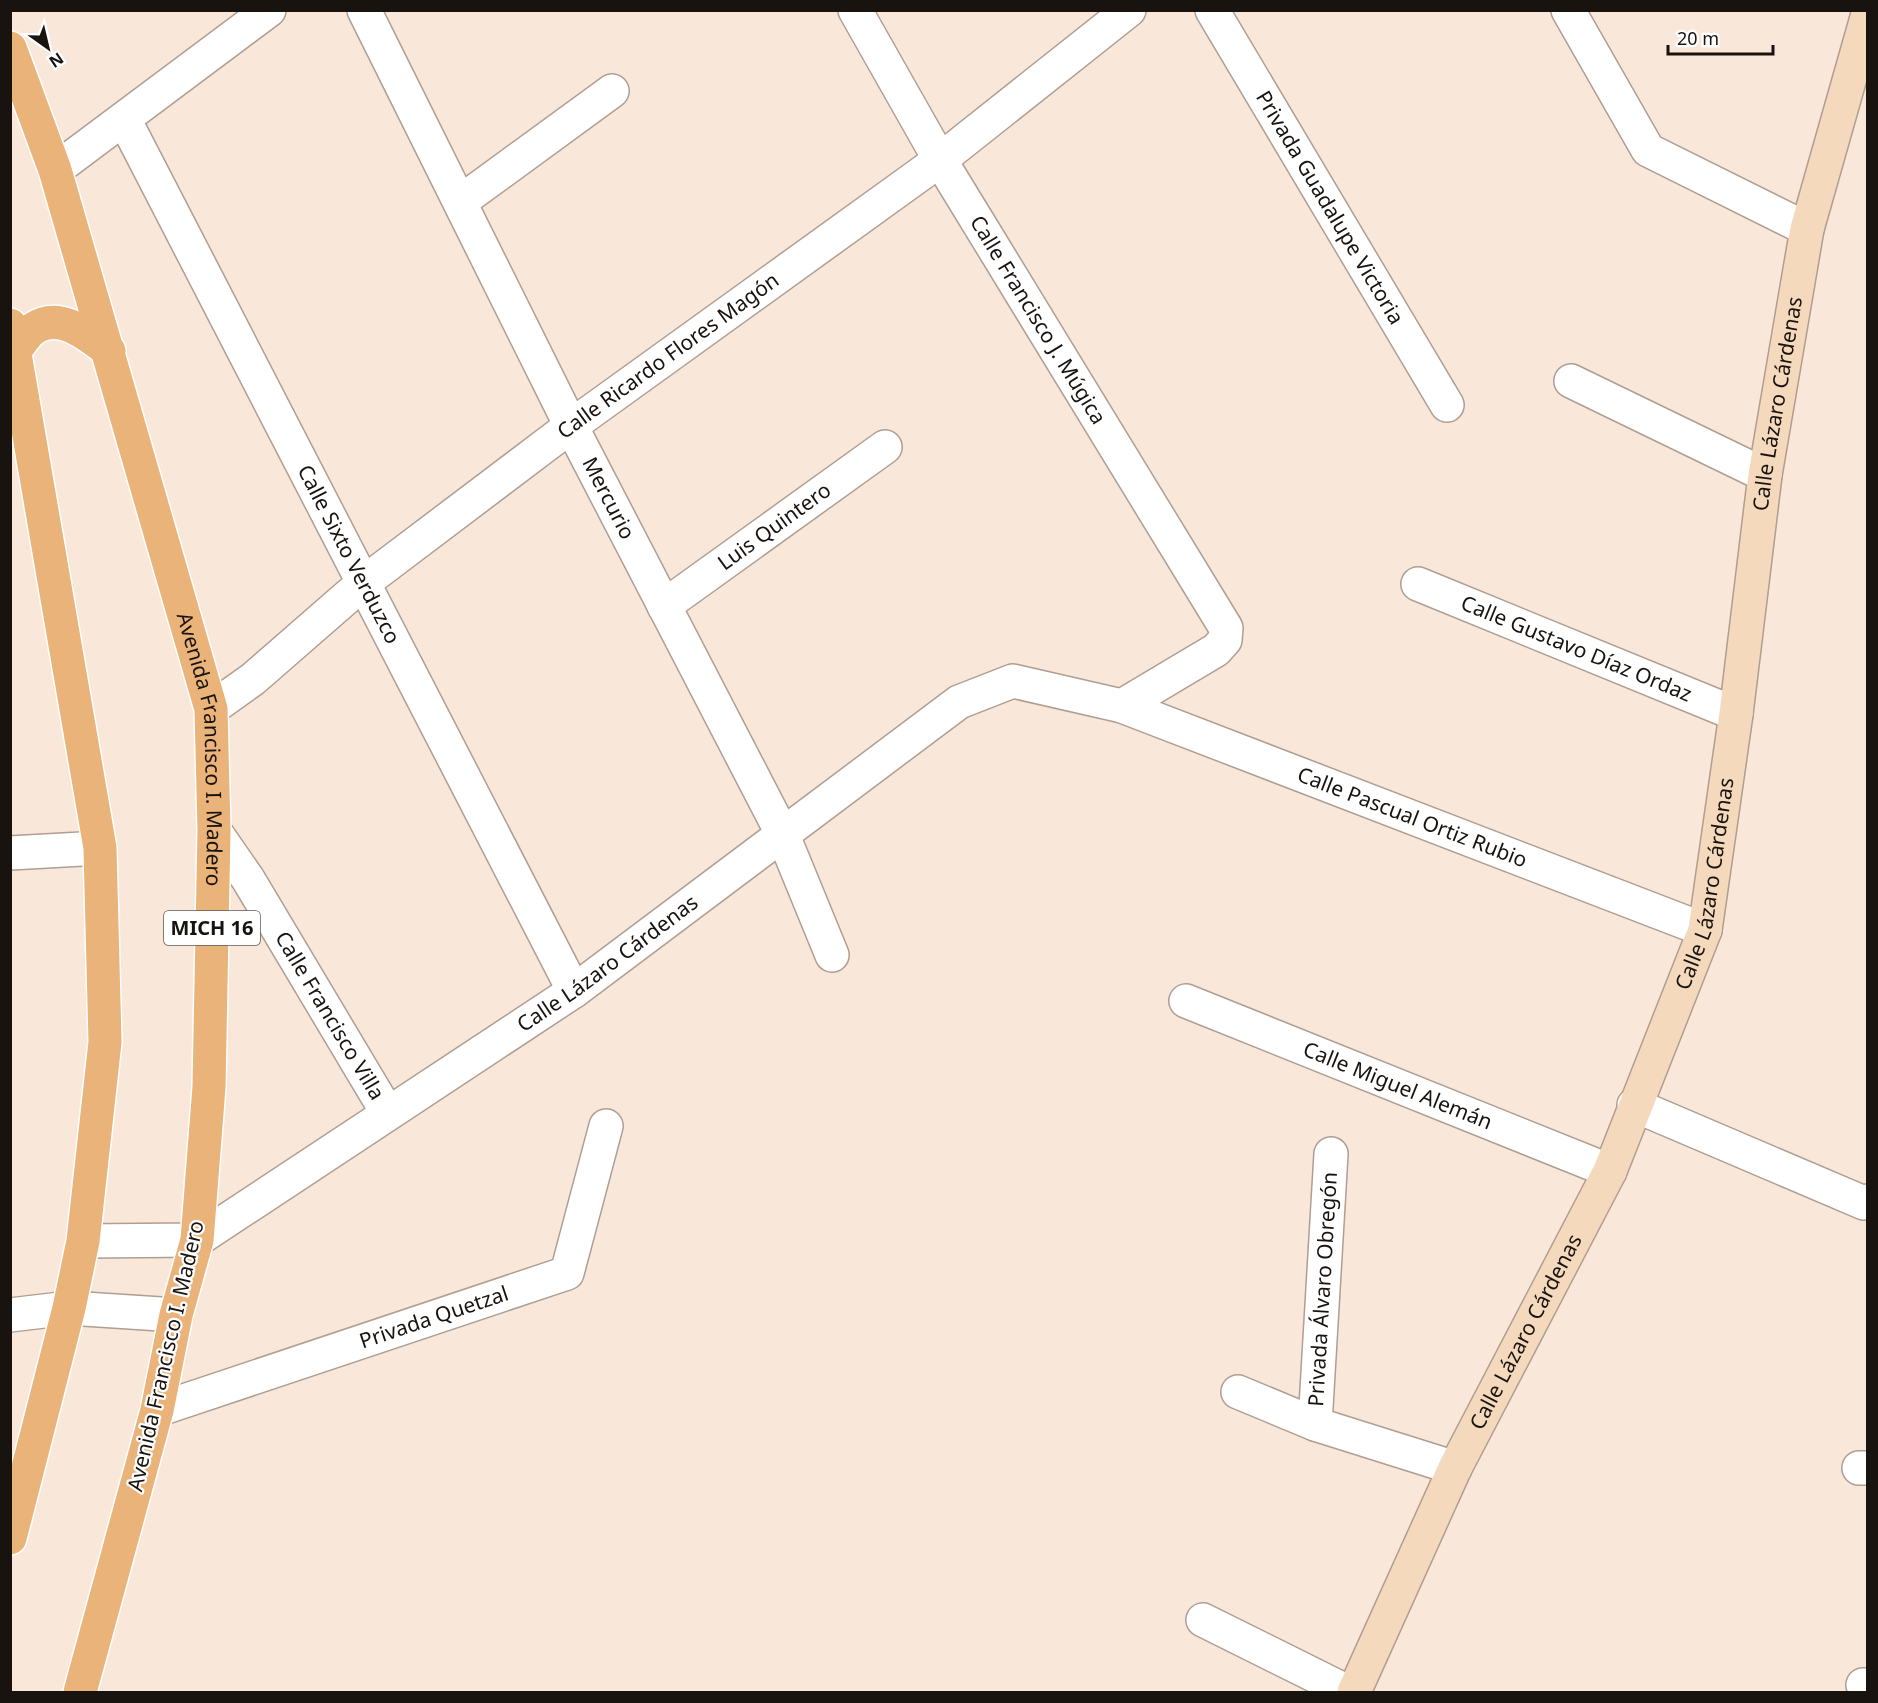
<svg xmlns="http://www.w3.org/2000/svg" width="1878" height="1703" font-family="'Noto Sans',sans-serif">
	<rect width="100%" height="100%" fill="#f9e7d9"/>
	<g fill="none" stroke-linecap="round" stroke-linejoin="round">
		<g stroke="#af9e91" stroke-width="36">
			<g id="street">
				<path id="s1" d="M364,10L571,426L782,833L832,955"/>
				<path id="s2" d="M855,10L940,160L1226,628L1225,640L1216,650L1122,706"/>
				<path id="s3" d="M1212,10L1447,405"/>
				<polyline points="1568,10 1648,150 1807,229"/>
				<path id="s4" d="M124,119L574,991"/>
				<polyline points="55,170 269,10"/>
				<polyline points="460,202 612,91"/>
				<polyline points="1571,381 1765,475"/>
				<path id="s5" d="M1418,584L1736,714"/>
				<path id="s6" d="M664,606L885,447"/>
				<path id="s7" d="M211,709L253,679L362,584L571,426L940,160L1129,10"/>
				<path id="s8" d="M214,830L248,879L387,1112"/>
				<polyline points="10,853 100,848"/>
				<path id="s9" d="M1186,1001L1610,1171"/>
				<polyline points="1634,1105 1864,1203 1868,1201"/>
				<path id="s10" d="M83,1241L197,1240L574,991L959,702L1013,681L1122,706L1705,930"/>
				<polyline points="10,1315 69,1308 176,1315"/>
				<polyline points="1238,1392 1315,1424 1455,1468"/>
				<path id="s11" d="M157,1410L567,1273L606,1126"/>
				<path id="s12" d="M1315,1424L1331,1154"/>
				<polyline points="1859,1468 1868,1468"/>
				<polyline points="1203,1620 1348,1692"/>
				<polyline points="1863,1685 1868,1685"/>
			</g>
		</g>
		<g stroke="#af9e91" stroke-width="36">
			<g id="secondary">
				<path id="s13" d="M1354,1692L1455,1468L1610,1171L1705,930L1736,714L1765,475L1807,229L1868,14"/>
			</g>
		</g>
		<g stroke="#fff" stroke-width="36">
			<g id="primary">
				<path id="s14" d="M10,48L55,170L211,709L214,830L209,1087L197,1240L176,1315L157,1410L80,1692"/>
				<polyline points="10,325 100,848 105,1042 83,1241 69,1308 10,1538"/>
				<path d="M15,351C20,344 26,334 33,329C60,310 89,336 109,351"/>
			</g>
		</g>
		<use href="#street" stroke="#fff" stroke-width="33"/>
		<use href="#secondary" stroke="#f4d9bd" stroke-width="33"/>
		<use href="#primary" stroke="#eab37a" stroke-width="33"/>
	</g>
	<g text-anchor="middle" stroke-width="4.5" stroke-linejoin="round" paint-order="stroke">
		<rect fill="#fff" stroke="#5e5a57" stroke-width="1.5" x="164" y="911" width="96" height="34" rx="4.5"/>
		<g font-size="20" font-weight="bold" fill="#19130f">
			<text x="212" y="935">MICH 16</text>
		</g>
		<g font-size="21" fill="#19130f" stroke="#fff">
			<text dy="7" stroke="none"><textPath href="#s3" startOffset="230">Privada Guadalupe Victoria</textPath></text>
			<text dy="7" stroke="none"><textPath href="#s2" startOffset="360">Calle Francisco J. Múgica</textPath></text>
			<text dy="7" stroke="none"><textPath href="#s7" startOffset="578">Calle Ricardo Flores Magón</textPath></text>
			<text dy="7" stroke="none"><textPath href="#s13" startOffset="1371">Calle Lázaro Cárdenas</textPath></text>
			<text dy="7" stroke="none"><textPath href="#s1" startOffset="546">Mercurio</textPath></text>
			<text dy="7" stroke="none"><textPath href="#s6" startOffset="136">Luis Quintero</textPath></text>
			<text dy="7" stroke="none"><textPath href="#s4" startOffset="490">Calle Sixto Verduzco</textPath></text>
			<text dy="7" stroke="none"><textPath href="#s5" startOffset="171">Calle Gustavo Díaz Ordaz</textPath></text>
			<text dy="7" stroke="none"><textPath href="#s14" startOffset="730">Avenida Francisco I. Madero</textPath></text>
			<text dy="7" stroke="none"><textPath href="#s10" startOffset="1528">Calle Pascual Ortiz Rubio</textPath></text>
			<text dy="7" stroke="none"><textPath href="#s13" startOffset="885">Calle Lázaro Cárdenas</textPath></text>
			<text dy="7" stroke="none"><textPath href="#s10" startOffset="609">Calle Lázaro Cárdenas</textPath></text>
			<text dy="7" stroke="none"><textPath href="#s8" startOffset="219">Calle Francisco Villa</textPath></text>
			<text dy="7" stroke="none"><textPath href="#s9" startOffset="228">Calle Miguel Alemán</textPath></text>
			<text dy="7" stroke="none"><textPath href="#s12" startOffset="135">Privada Álvaro Obregón</textPath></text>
			<text dy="7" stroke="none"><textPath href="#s11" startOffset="292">Privada Quetzal</textPath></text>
			<text dy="7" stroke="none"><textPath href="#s13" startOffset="399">Calle Lázaro Cárdenas</textPath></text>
			<text transform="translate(166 1356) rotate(-77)" y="7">Avenida Francisco I. Madero</text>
		</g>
	</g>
	<rect width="1878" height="1703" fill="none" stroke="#19130f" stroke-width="24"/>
	<g transform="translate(48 48) rotate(146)" stroke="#ffffff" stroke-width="4.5" paint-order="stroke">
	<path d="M0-4.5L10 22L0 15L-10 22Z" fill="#19130f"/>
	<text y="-9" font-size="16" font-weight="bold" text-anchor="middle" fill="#19130f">N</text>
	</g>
	<path d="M1668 45v9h105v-9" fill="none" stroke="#19130f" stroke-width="3"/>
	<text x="1677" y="45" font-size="18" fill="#19130f" stroke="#ffffff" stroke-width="4.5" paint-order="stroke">20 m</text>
</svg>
